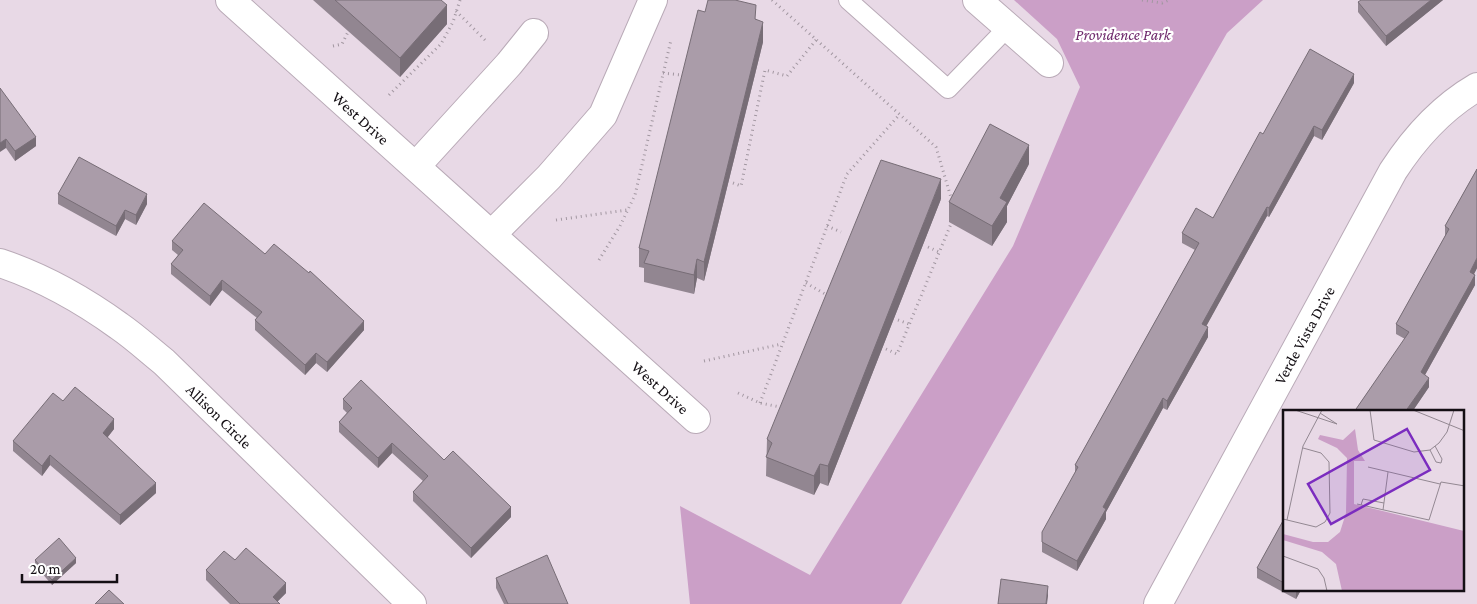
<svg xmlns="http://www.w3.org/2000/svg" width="1477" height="604" font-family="'Crimson Pro',serif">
	<rect width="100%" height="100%" fill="#e8d9e6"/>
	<polygon fill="#cb9fc7" points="1014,0 1263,0 1227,33 901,604 690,604 680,506 810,575 1013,246 1080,87 1057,39"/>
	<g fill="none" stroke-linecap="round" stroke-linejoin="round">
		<g stroke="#b9aab7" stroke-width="20">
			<polyline id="service" points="848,0 948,89 1008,27"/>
		</g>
		<g stroke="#b9aab7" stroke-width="30">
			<g id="minor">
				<path id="s1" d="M230,0L696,419"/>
				<polyline points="977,0 1049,63"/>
				<polyline points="416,166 509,64 534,33"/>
				<polyline points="492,234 549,177 603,115 653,0"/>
				<path id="s2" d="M0,263C42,277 83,300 119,326C135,337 149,350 164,362L412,604"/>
				<path id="s3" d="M1158,604L1393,171C1415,137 1441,108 1477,87"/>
			</g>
		</g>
		<g stroke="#a297a1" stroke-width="3" stroke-dasharray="1 4" stroke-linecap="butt">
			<polyline points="772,0 936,147 952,201"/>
			<polyline points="1142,0 1162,3 1169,0"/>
			<polyline points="456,11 487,42"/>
			<polyline points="333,46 342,44 348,32"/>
			<polyline points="663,73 681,75"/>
			<polyline points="389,95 441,44 453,22 460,0"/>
			<polyline points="733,183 741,186 765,70 787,76 816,40"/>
			<polyline points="556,220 627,210"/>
			<polyline points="827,226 841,232"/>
			<polyline points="928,247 939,252"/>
			<polyline points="599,260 620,226 635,195 671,40"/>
			<polyline points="806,283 825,294"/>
			<polyline points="898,320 909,324"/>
			<polyline points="886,349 897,354 953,219"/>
			<polyline points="704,361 782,344"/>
			<polyline points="738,393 760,403 780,407"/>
			<polyline points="760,403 847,174 900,114"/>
		</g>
		<use href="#service" stroke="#fff" stroke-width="18"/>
		<use href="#minor" stroke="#fff" stroke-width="28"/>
	</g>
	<g fill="#928691">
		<polygon points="313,0 441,0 447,24 400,77"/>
		<polygon points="1443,0 1386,46 1358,12 1358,2"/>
		<polygon points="705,12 756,19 763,42 704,281 697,278 694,294 644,282 644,268 639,267 639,248"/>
		<polygon points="1354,83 1322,140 1314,136 1269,217 1267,216 1206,326 1208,337 1167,410 1163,408 1106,512 1106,519 1077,571 1042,552 1042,532 1075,475 1075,465 1195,250 1182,243 1182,233 1213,218 1263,134"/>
		<polygon points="0,88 36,146 15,161 6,148"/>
		<polygon points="1029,164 1007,206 1007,222 992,246 949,222 949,202"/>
		<polygon points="1477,169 1477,268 1474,274 1475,285 1425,375 1429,387 1412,412 1354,412 1405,339 1396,334 1396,324 1445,236 1445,226"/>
		<polygon points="58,194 147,204 136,225 125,219 116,236 58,204"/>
		<polygon points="941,199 828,486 820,483 814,495 766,476 767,439"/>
		<polygon points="172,241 265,254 364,330 327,372 316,363 305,375 255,330 255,320 257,318 222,290 210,306 171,274 171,264 178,255 172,250"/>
		<polygon points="343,399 444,460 511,517 471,558 413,501 413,492 423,481 392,453 378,468 339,432 339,422 347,413 343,409"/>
		<polygon points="63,401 114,429 107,438 156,493 120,525 50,465 42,476 13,451 13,441"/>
		<polygon points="1284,519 1284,590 1301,590 1296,599 1257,578 1257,568"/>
		<polygon points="35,560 76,563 52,585 35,565"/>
		<polygon points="235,560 286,593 277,602 280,604 230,604 206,580 206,570"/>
		<polygon points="496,578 568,604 504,604 496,588"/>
	</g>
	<g fill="#776d76">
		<polygon points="1431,0 1443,0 1386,46 1386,36"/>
		<polygon points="447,5 447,24 400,77 400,58"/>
		<polygon points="763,22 763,42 704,281 704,262"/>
		<polygon points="1354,74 1354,83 1322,140 1322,130"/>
		<polygon points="1314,126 1314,136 1269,217 1269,208"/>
		<polygon points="36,137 36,146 15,161 15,151"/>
		<polygon points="6,139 6,148 0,152 0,143"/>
		<polygon points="1029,145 1029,164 1007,206 1007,222 992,246 992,226 1000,198"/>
		<polygon points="941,179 941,199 828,486 828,466"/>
		<polygon points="147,194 147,204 136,225 136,215"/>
		<polygon points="1267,207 1267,216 1202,334 1202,324"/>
		<polygon points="125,210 125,219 116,236 116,226"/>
		<polygon points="1477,258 1477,268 1470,282 1470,272"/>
		<polygon points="697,259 697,278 694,294 694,275"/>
		<polygon points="1475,275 1475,285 1421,382 1421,372"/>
		<polygon points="222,280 222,290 210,306 210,296"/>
		<polygon points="364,321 364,330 327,372 327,362"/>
		<polygon points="1208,327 1208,337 1167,410 1167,401"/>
		<polygon points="316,353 316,363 305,375 305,365"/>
		<polygon points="1429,378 1429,387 1412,412 1405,412"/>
		<polygon points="1163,398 1163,408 1106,512 1106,519 1077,571 1077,561 1103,507"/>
		<polygon points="114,419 114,429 103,443 103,433"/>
		<polygon points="392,443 392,453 378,468 378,458"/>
		<polygon points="50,455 50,465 42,476 42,466"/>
		<polygon points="820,464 820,483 814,495 814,476"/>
		<polygon points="156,483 156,493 120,525 120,515"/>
		<polygon points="511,507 511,517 471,558 471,548"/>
		<polygon points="76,558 76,563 52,585 52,580"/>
		<polygon points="286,583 286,593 275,604 273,597"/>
		<polygon points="1048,586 1048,596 1047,604 1046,604"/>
		<polygon points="1296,590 1301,590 1296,599"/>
	</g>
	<g fill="#aa9ca9" stroke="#776d76">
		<polygon points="335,0 441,0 447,5 400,58"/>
		<polygon points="708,0 735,0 756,5 755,19 763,22 704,262 697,259 694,275 644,263 649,251 639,248 698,10 705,12"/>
		<polygon points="1361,0 1431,0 1386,36 1358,2"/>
		<polygon points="1310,49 1354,74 1322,130 1314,126 1269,208 1267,207 1202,324 1208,327 1167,401 1163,398 1103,507 1106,509 1077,561 1042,542 1042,532 1078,467 1075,465 1199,243 1182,233 1196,208 1213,218 1260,132 1263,134"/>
		<polygon points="0,88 36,137 15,151 6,139 0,143"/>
		<polygon points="990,124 1029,145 1000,198 1007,202 992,226 949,202"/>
		<polygon points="79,157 147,194 136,215 125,210 116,226 58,194"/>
		<polygon points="881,160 941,179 828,466 820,464 814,476 766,457 772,443 767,439"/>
		<polygon points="1477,169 1477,258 1470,272 1475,275 1421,372 1429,378 1405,412 1354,412 1409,332 1396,324 1449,229 1445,226"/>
		<polygon points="204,203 265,254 274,244 309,273 310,271 364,321 327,362 316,353 305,365 255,320 262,312 222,280 210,296 171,264 183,250 172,241"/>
		<polygon points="361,380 444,460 453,451 511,507 471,548 413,492 428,476 392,443 378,458 339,422 352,408 343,399"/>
		<polygon points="75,387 114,419 103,433 156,483 120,515 50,455 42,466 13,441 53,393 63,401"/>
		<polygon points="1284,519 1284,583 1257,568"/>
		<polygon points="59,538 76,558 52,580 35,560"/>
		<polygon points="246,548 286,583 273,597 280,604 240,604 206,570 224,551 235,560"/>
		<polygon points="547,555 568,604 508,604 496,578"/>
		<polygon points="1001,579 1048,586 1046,604 998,604"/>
		<polygon points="109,590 124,604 95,604"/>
	</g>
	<g text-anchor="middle" stroke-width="4.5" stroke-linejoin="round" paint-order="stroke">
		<g font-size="16" font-style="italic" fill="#6d276a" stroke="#fff">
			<text x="1123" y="40">Providence Park</text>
		</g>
		<g font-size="16" fill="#140f14" stroke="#fff">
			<text dy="6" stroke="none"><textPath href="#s1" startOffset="176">West Drive</textPath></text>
			<text dy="6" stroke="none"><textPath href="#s3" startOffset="306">Verde Vista Drive</textPath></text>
			<text dy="6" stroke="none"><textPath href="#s1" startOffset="579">West Drive</textPath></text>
			<text dy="6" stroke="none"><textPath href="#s2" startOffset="270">Allison Circle</textPath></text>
		</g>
	</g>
	<g transform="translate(1283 410)">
		<rect width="181" height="181" fill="#e8d9e6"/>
		<path d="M72,19L75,40L82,51H71V94L181,121V181H59L53,154L39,142L0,130V124L30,132H45L57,122L63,103L64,48L54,38L35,29L37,25L60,30Z" fill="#cb9fc7"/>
		<path fill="none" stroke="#938892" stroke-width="1" d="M12,0L54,14L37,3M87,0L91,30L131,42L147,40L156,33L164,22L171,0M130,0L182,21M147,40L153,52L158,53L159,49L152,36M85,57L157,74M74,94L146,110L158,72L182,76M78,95L80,89L101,93M100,100L105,62M0,109L33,117L42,112L47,103L46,52L38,43L20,38M4,110L20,36L39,0M0,146L35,159L41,168L44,181"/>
		<path fill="#7b2cbf" fill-opacity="0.15" stroke="#7b2cbf" stroke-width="2.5" d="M124,19L147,60L48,114L25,74Z"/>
		<rect width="181" height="181" fill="none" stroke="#140f14" stroke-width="2.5"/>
	</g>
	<path d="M22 574v8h95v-8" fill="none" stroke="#140f14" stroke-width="2.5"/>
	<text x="30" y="574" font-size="15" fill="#140f14" stroke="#ffffff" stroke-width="4" paint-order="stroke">20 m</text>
</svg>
